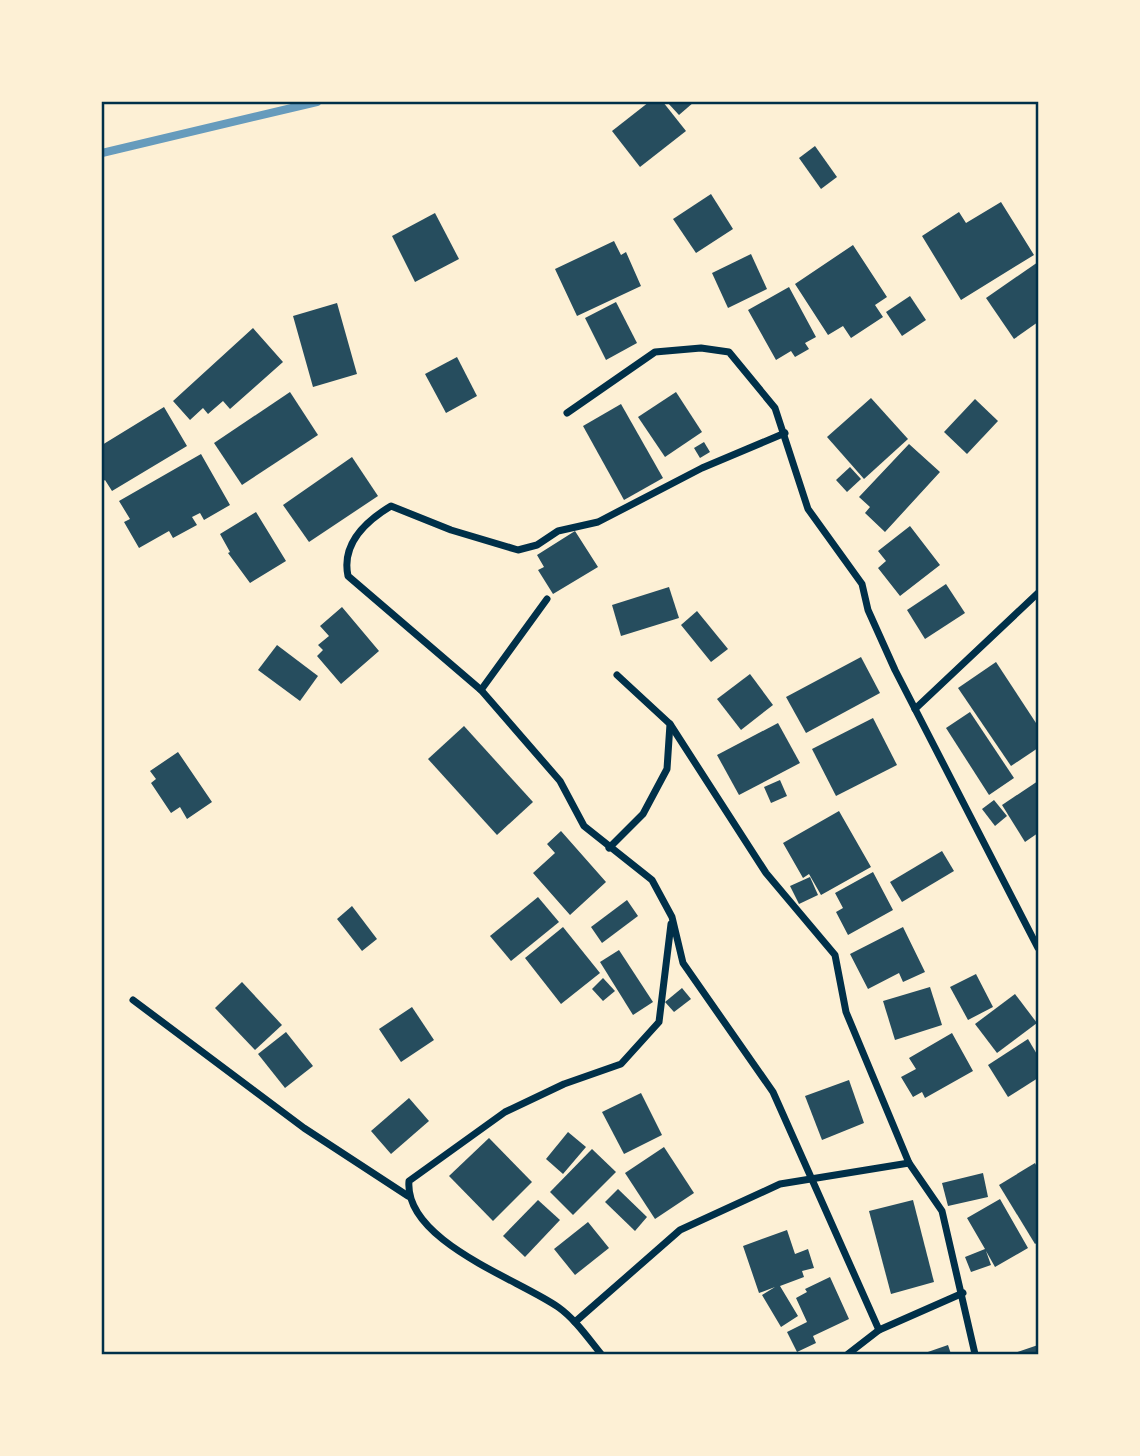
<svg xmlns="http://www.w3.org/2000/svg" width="1140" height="1456" font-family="'Archivo Narrow',sans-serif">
	<rect width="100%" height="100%" fill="#fdf0d5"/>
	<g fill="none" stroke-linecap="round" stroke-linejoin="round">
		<polyline stroke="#669bbc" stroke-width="8" points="102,153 317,102"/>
	</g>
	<g fill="#264d5e">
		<polygon points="649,102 663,102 686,131 640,167 612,131"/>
		<polygon points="667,102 694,102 679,115"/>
		<polygon points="815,146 837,177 821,189 799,158"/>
		<polygon points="711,194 733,229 696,253 673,219"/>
		<polygon points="1001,202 1034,255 961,300 922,236 959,212 966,223"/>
		<polygon points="435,213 459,259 415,282 392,236"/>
		<polygon points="614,241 621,255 626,252 641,286 577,316 555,269"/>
		<polygon points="853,245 887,297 875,305 883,317 851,338 843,326 828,335 795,284"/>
		<polygon points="751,254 767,289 728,308 712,273"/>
		<polygon points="1038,262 1038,322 1014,339 986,298"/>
		<polygon points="789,287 816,337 805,343 809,349 795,357 791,351 776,360 748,310"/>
		<polygon points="910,296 926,320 902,336 886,312"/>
		<polygon points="616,302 637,343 606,360 585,318"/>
		<polygon points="337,303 357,374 313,387 293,316"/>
		<polygon points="253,328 283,362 230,409 223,401 208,414 203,408 190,420 173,401"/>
		<polygon points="457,357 477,396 446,413 425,374"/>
		<polygon points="290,392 318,435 242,485 214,443"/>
		<polygon points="676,392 702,432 665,457 638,417"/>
		<polygon points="871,398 908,439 864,479 827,437"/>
		<polygon points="975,399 998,421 967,454 944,432"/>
		<polygon points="621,404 663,478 624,500 583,426"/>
		<polygon points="164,407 187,446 112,491 105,480 102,482 102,445"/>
		<polygon points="704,442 710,452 700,458 694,448"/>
		<polygon points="909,444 940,472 885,532 865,513 870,507 859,497"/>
		<polygon points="201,454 230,505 204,520 200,513 192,517 197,525 173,538 169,531 139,548 124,522 130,519 119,501"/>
		<polygon points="352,457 378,496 309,542 283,505"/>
		<polygon points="850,467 861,479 847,492 836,480"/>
		<polygon points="256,512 286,561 250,583 228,553 230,552 220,534"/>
		<polygon points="910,526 940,565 900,596 878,568 886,561 878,551"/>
		<polygon points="575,531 598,567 553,594 538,570 544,567 537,555"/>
		<polygon points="946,584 965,613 925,639 907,610"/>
		<polygon points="669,587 679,618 621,636 612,605"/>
		<polygon points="342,607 379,651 341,684 317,656 323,650 318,645 329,636 320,626"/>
		<polygon points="697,611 728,649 711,662 681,625"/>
		<polygon points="277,645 318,676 300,701 258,670"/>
		<polygon points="861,657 880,693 806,733 786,697"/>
		<polygon points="996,662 1038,726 1038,748 1011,766 958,688"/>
		<polygon points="750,674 773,705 741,730 717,699"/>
		<polygon points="970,712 1014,778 989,795 946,728"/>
		<polygon points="873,718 897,765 836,796 812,749"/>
		<polygon points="778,723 800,763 739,795 717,755"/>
		<polygon points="464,726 533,802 497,835 428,759"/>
		<polygon points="178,752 212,802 187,819 180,807 171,813 151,783 156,779 150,771"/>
		<polygon points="780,780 787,796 771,803 764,787"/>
		<polygon points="1038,781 1038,833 1025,842 1002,805"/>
		<polygon points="994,800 1007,816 995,826 982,809"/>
		<polygon points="839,811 871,867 821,895 809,874 803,878 783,843"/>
		<polygon points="561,831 606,882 570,915 533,873 555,853 547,844"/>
		<polygon points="942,851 954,871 902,902 890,882"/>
		<polygon points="873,872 893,910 848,935 836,912 843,908 835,893"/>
		<polygon points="810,877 818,895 799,904 790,886"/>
		<polygon points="538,897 559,922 511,961 490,936"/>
		<polygon points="627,900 638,916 602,943 591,927"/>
		<polygon points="352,906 377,939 362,951 337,919"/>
		<polygon points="563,927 600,973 561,1004 525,958"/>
		<polygon points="903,927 925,972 903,982 899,973 868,989 850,954"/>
		<polygon points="619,950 653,1002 633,1015 600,962"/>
		<polygon points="976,974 993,1007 968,1020 950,987"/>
		<polygon points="603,978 615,991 603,1001 592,989"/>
		<polygon points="242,982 282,1025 255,1050 215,1008"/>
		<polygon points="930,987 942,1025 895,1040 883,1001"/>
		<polygon points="682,988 691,999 674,1012 665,1002"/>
		<polygon points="1015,994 1037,1023 997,1053 975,1024"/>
		<polygon points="412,1007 434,1040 401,1062 379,1029"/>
		<polygon points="286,1032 313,1066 285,1088 258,1054"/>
		<polygon points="952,1033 973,1071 925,1098 922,1092 913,1097 901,1077 916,1069 909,1058"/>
		<polygon points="1028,1039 1038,1056 1038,1078 1008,1097 988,1065"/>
		<polygon points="849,1080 864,1123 822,1140 805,1096"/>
		<polygon points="641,1093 662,1135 624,1154 602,1112"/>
		<polygon points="409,1098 429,1121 391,1154 371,1131"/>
		<polygon points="568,1132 586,1147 563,1174 546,1159"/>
		<polygon points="489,1138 532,1182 493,1221 449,1176"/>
		<polygon points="664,1147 694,1193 655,1219 625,1173"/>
		<polygon points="592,1149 616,1172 573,1215 550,1192"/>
		<polygon points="1035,1163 1038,1169 1038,1242 1035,1244 999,1185"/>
		<polygon points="983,1173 988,1197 948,1206 942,1183"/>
		<polygon points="618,1189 647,1217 635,1231 605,1202"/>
		<polygon points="1000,1199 1028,1248 995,1267 986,1251 991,1265 971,1272 965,1257 985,1249 967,1218"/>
		<polygon points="538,1200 560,1220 525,1257 503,1236"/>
		<polygon points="913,1200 934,1282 891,1294 869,1211"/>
		<polygon points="588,1222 609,1248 575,1275 554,1249"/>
		<polygon points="787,1230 795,1254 808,1249 814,1268 802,1271 804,1277 780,1286 798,1316 781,1327 762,1295 775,1287 759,1293 743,1246"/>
		<polygon points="830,1277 849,1319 813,1336 816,1343 797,1352 787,1332 807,1322 796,1298 807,1292 805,1289"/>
		<polygon points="948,1345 951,1354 922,1354"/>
		<polygon points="1038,1345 1038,1354 1012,1354"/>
	</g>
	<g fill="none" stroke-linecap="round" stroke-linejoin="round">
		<g stroke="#003049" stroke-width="7">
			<polyline points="567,413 655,352 701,348 729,352 775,408 808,509 862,584 868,610 895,670 1038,948"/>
			<path d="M785,433L702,468L598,522L558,531L537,545L518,550L451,530L391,506C366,521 341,543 348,576L481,690L560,781L584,826L652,880L672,917L683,963L773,1092L879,1330"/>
			<polyline points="481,690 547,599"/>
			<polyline points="915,709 1038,593"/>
			<polyline points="670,724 766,873 835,955 846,1012 909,1163 942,1211 975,1354"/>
			<polyline points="609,848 643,814 667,769 670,724 617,675"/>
			<polyline points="133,1000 304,1128 408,1196"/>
			<polyline points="575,1322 680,1230 780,1184 909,1163"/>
			<path d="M601,1354C588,1338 575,1319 558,1307C518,1279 404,1241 409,1181L505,1112L564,1084L621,1064L659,1022L671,924"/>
			<polyline points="848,1354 879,1330 963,1293"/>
		</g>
	</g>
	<rect width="1140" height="1456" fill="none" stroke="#fdf0d5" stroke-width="206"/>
	<rect x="103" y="103" width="934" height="1250" fill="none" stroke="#003049" stroke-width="2.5"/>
</svg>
